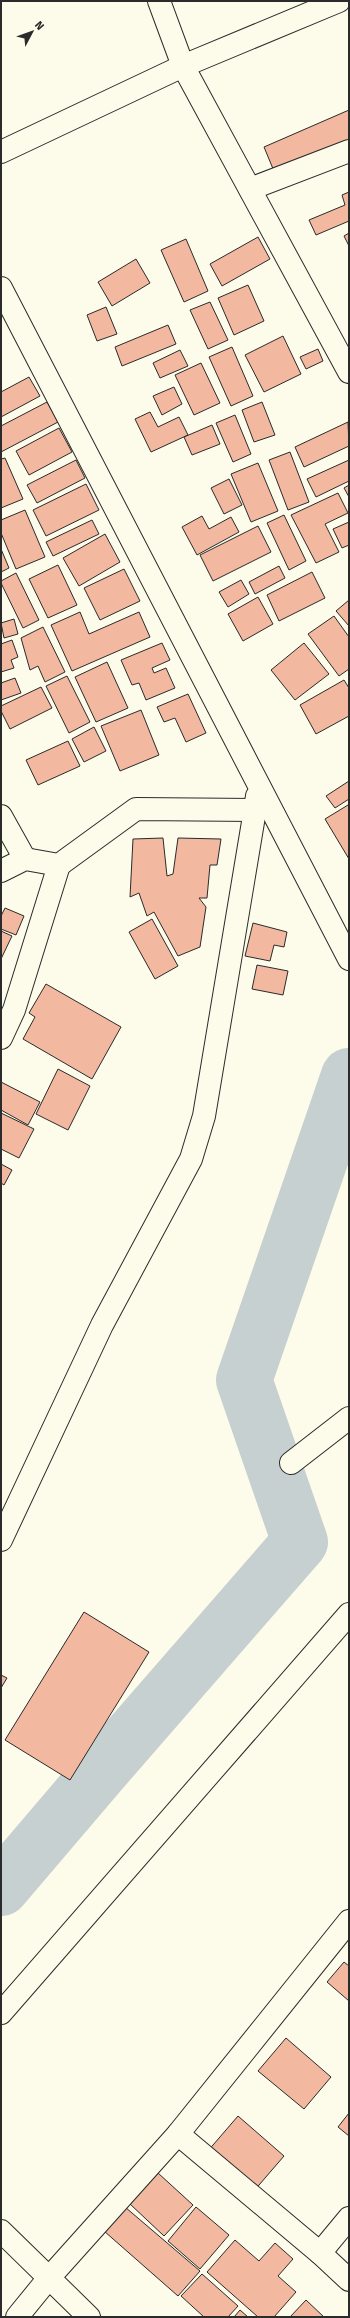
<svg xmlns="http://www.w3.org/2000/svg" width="350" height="2318" font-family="'Fira Sans',sans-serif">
	<rect width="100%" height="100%" fill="#fdfbea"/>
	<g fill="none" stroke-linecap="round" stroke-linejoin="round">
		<polyline stroke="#c7d0d0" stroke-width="56" points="1,1888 99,1773 300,1542 244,1380 349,1076"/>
	</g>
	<g fill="#f2b8a0" stroke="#2b2b2b">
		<polygon points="349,110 349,143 276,176 264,147"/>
		<polygon points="349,192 349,221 316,235 309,220 345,205 342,195"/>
		<polygon points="349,233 349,246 344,236"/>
		<polygon points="258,237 270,259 222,286 210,264"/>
		<polygon points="186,239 208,291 184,302 161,250"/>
		<polygon points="136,259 150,283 112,306 98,282"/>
		<polygon points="248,285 264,321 234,335 218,298"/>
		<polygon points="210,302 228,340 208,349 190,310"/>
		<polygon points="106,307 117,334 97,341 87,315"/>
		<polygon points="168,325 176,344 122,366 115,347"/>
		<polygon points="283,336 301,374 264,392 245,355"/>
		<polygon points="232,347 253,396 231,406 209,357"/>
		<polygon points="318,349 323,361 306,369 300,357"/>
		<polygon points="180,350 188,366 160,378 153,363"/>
		<polygon points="201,363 220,403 194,415 175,375"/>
		<polygon points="29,377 40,396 1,417 1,392"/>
		<polygon points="174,387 182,404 162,415 153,396"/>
		<polygon points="47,402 58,422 1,452 1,426"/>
		<polygon points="262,402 275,435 254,442 242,410"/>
		<polygon points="150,412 158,427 179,417 188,435 151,452 135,419"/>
		<polygon points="235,415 251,454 233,462 216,423"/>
		<polygon points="348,422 349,446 304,467 295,447"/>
		<polygon points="212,425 220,444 192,455 184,437"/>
		<polygon points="59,428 72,452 29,475 16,451"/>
		<polygon points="290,452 309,502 288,510 269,460"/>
		<polygon points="5,458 23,499 1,508 1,459"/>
		<polygon points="76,460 85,478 37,503 27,485"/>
		<polygon points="349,460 349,481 316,497 307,479"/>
		<polygon points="258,463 278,511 251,522 231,474"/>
		<polygon points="229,479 242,505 224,514 211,488"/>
		<polygon points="86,484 99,510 46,536 33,510"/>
		<polygon points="349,485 349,497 344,488"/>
		<polygon points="338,493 348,513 325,524 339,552 316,563 291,515"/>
		<polygon points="25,510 45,557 16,569 1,533 1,520"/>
		<polygon points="284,515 306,561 289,570 267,523"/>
		<polygon points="202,516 209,529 231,517 239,532 197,555 182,527"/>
		<polygon points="92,520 99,534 53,556 46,542"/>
		<polygon points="349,522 349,545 342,548 333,529"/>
		<polygon points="258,526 271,552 213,581 200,555"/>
		<polygon points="105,534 120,562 79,586 63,558"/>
		<polygon points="1,549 9,568 1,572"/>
		<polygon points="58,565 77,605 48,618 29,579"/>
		<polygon points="279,566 285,578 255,594 249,582"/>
		<polygon points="124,569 140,601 100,620 84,588"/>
		<polygon points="312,572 325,598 279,621 267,595"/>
		<polygon points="16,573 39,620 23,628 1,583 1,581"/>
		<polygon points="241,580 249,594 228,607 219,592"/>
		<polygon points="258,597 273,624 243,641 228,614"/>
		<polygon points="349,600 349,626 336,611"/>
		<polygon points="80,612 89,634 139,612 150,637 72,671 51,625"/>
		<polygon points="334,616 349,637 349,669 339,676 308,634"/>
		<polygon points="14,619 18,634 4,638 1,623"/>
		<polygon points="43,627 65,672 45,682 38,666 30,670 21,638"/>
		<polygon points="12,640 18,657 11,660 14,668 1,672 1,644"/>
		<polygon points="162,643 170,660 152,668 154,673 166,668 175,688 146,700 139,683 132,685 121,660"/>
		<polygon points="304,643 329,674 295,700 271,670"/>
		<polygon points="107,662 128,708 96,722 75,677"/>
		<polygon points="67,676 90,722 69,733 46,686"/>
		<polygon points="15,678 21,693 1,700 1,683"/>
		<polygon points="344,680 349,688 349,716 316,734 300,705"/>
		<polygon points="41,687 52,708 10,729 1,711 1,706"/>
		<polygon points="188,694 206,733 186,742 175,718 164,722 157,707"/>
		<polygon points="141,710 159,755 120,771 101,726"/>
		<polygon points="94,727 106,751 84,762 72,739"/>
		<polygon points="68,741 80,766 38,785 26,760"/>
		<polygon points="349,781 349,799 335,808 326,796"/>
		<polygon points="348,805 349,807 349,859 325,819"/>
		<polygon points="163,838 167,876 173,874 178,838 221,839 217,865 210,865 207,898 199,898 206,907 200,947 178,956 154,912 147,916 139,893 130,897 133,839"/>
		<polygon points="5,908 24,916 16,935 1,929 1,916"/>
		<polygon points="152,919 178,966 155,979 129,932"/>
		<polygon points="253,923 287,932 284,947 274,945 270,961 245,956"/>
		<polygon points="1,931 12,936 1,959"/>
		<polygon points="257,965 288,971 283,995 252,989"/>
		<polygon points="46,984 121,1027 92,1079 23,1039 35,1017 29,1013"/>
		<polygon points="58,1069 90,1086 68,1130 36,1114"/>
		<polygon points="1,1082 40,1102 28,1125 1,1110"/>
		<polygon points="1,1113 34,1129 19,1158 1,1149"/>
		<polygon points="1,1164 12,1170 4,1185 1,1183"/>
		<polygon points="84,1612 149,1652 70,1780 5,1740"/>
		<polygon points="1,1675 7,1678 1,1688"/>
		<polygon points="344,1962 349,1966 349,2001 327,1982"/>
		<polygon points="286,2038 331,2077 304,2109 258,2071"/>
		<polygon points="349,2113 349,2136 338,2127"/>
		<polygon points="238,2116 284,2156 253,2192 207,2152"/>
		<polygon points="158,2173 193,2205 164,2236 130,2204"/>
		<polygon points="125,2207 200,2271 178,2296 104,2231"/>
		<polygon points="196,2207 229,2235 200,2269 168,2241"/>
		<polygon points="235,2240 259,2261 275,2243 293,2259 278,2276 296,2292 274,2317 258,2317 207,2272"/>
		<polygon points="202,2274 238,2306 228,2317 204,2317 181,2296"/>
		<polygon points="306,2300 324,2317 290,2317"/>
		<polygon points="240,2310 248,2317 234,2317"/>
	</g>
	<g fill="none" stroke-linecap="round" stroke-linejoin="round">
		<g stroke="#2b2b2b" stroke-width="24">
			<g id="minor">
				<polyline points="159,1 183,66 349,372"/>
				<polyline points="1,152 183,66 339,1"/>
				<polyline points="250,189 349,151"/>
				<polyline points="1,288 349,959"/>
				<polyline points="1,816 25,859"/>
				<polyline points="1,871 25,859 59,865 136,809 255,810 257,796"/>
				<polyline points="1,1038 14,1010 59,865"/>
				<polyline points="291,1463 349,1418"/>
				<polyline points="1,1540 102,1325 191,1159 204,1116 255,810"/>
				<polyline points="1,2013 349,1614"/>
				<polyline points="178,2134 320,2253 349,2218"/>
				<polyline points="1,2231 89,2317"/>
				<polyline points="320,2253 349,2280"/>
				<polyline points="17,2317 48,2279 178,2134 349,1921"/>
			</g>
		</g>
		<use href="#minor" stroke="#fdfbea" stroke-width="22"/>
	</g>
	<rect width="350" height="2318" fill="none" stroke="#2b2b2b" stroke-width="4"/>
	<g transform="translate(32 32) rotate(49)" stroke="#fdfbea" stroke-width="3" paint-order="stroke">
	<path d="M0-3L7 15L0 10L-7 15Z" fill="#2b2b2b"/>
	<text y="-6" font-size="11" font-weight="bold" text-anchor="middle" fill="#2b2b2b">N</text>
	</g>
</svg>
